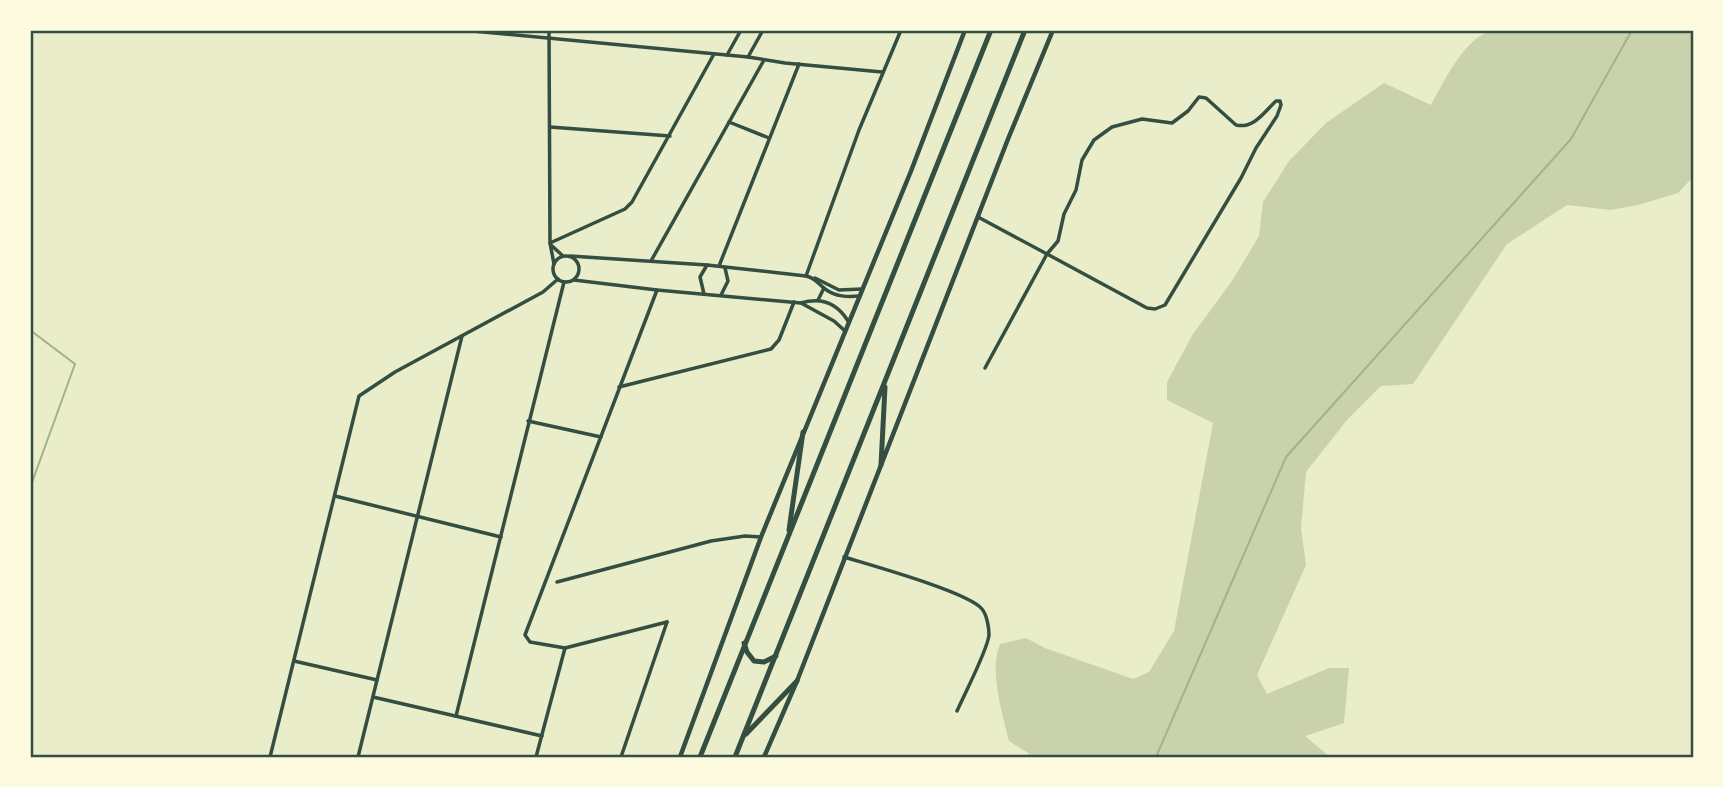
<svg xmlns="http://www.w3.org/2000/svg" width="1723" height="787" font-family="'Space Grotesk',sans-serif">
	<rect width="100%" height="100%" fill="#e9edc9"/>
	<path fill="#cad2ad" d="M1494,30H1693V177L1678,193L1638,205L1611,210L1567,205L1507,244L1413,384L1381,386L1347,420L1306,472L1301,528L1306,565L1257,675L1267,694L1329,668H1349L1344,723L1305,736L1330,757H1030L1028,753L1009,741C1002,713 989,670 1000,644L1026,638L1045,648L1133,679L1149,672L1174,631L1213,423L1167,400V382L1193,334L1232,281L1259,236L1263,202L1289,161L1326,123L1384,83L1431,105C1445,80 1465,36 1494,30Z"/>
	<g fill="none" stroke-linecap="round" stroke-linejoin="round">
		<g stroke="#a3b18a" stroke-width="2">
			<polyline points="30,330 75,364 30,488"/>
			<polyline points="1156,757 1286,457 1571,139 1632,30"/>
		</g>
		<g stroke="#344e41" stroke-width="3.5">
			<polyline points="462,30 748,57 785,63 882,72"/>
			<polyline points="549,30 550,243 554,264"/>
			<polyline points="727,55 741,30"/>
			<polyline points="748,57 763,30"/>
			<path d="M1199,97L1206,98L1236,125C1254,129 1264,112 1276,101H1280L1281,105L1277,116L1256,148L1241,178L1165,305L1155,309L1147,308L1047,254L1058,241L1064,214L1076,190L1082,160L1094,140L1112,127L1142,119L1172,123L1188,111Z"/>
			<polyline points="729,122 769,138"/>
			<polyline points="550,127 670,136"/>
			<polyline points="978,217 1047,254 985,368"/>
			<polyline points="550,243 625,209 632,202 714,54"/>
			<polyline points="551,245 563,256"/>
			<circle cx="566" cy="269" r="13"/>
			<path d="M570,256L707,265L806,276C816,278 818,284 825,289C836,297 847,297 860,296"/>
			<polyline points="651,261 764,60"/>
			<polyline points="719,266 799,64"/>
			<polyline points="806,276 859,130 901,30"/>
			<polyline points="815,278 839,290 862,289"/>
			<path d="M574,280L657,290L801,303C821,297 837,303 848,321"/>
			<polyline points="657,290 525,635 530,642 565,648 667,622"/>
			<polyline points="704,294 700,277 707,265"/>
			<polyline points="721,295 728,281 725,268"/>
			<polyline points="818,300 824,288"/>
			<polyline points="801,303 834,321 845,331"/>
			<polyline points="619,387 771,349 779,340 794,302"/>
			<polyline points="528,421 601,437"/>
			<polyline points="335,496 501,537"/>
			<path d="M844,557C870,565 968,592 982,609C987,615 989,628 989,635C988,649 964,695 957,711"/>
			<polyline points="557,582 711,541 745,536 761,537"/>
			<polyline points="294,661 377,680"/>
			<polyline points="373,697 542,736"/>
			<polyline points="456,716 564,282"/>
			<polyline points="270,757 359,396 395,372 543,292 558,279"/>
			<polyline points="358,757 462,336"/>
			<polyline points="536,757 565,648"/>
			<polyline points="621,757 667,622"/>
		</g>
		<g stroke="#344e41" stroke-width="4.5">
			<polyline points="680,757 761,537 911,171 965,30"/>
			<polyline points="764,757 797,681 1008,139 1053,30"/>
		</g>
		<g stroke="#344e41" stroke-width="5">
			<polyline points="881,465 885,387"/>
			<polyline points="789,530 803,432"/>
			<polyline points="744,643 747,652 754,661 764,662 776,656"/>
			<polyline points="746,734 797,681"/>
			<polyline points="700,757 991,30"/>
			<polyline points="735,757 1025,30"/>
		</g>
	</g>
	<rect width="1723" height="787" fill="none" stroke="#fefae0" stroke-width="63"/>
	<rect x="32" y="32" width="1660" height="724" fill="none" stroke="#344e41" stroke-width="2.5"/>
</svg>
